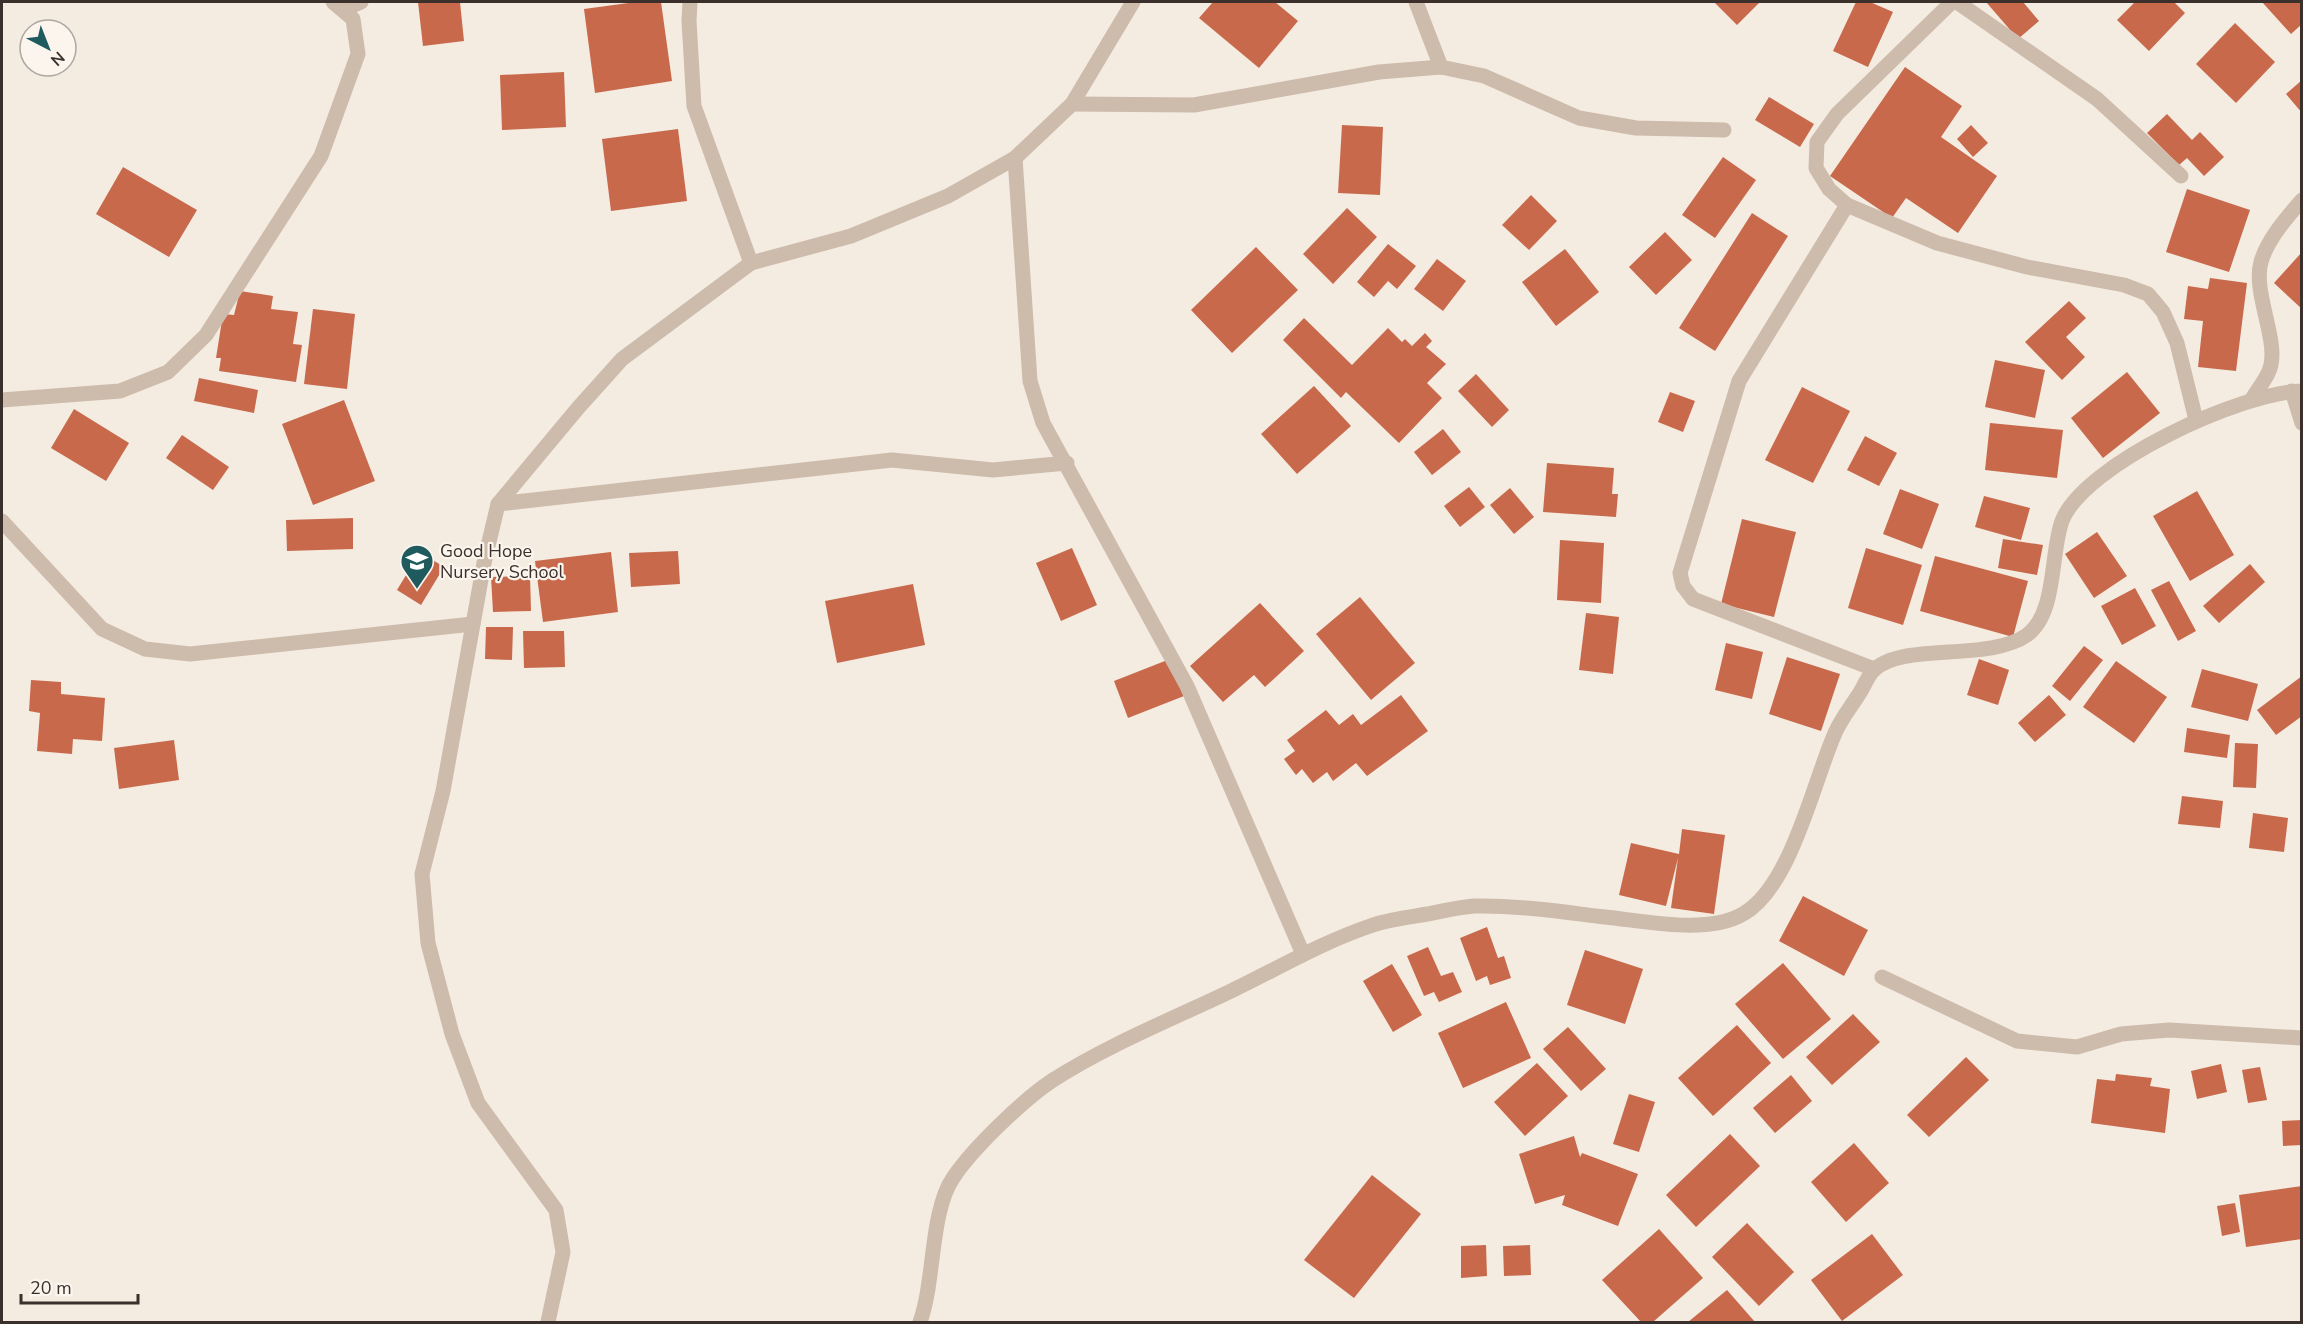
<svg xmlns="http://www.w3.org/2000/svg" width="2303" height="1324" font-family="'Nunito Sans',sans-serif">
	<rect width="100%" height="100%" fill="#f4ebe1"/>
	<g fill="#c8694b">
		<polygon points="418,2 460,2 464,41 423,46"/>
		<polygon points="636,2 661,2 672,81 595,93 584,9"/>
		<polygon points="1213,2 1275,2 1298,21 1259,68 1199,18"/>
		<polygon points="1714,2 1760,2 1737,25"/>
		<polygon points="1856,2 1870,2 1893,12 1868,67 1833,51"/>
		<polygon points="1986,2 2023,2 2039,21 2018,39"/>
		<polygon points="2135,2 2174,2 2185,13 2149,51 2117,20"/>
		<polygon points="2262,2 2302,2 2302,24 2291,34"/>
		<polygon points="2235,23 2275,62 2236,103 2196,64"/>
		<polygon points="1905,67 1962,106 1941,137 1997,176 1958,233 1906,198 1892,218 1830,176"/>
		<polygon points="564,72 566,127 502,130 500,75"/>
		<polygon points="2302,80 2302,113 2286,94"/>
		<polygon points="1769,97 1814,124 1800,147 1755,120"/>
		<polygon points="2167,114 2192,140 2200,132 2224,157 2204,176 2187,158 2179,165 2147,133"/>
		<polygon points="1342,125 1383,127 1380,195 1338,193"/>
		<polygon points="1971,125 1988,143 1973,157 1957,139"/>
		<polygon points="678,129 687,201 611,211 602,139"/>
		<polygon points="1723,157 1756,180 1715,238 1682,215"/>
		<polygon points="123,167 197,210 169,257 96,214"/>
		<polygon points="2187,189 2250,210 2229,272 2166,252"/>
		<polygon points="1531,195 1557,221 1529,250 1502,225"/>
		<polygon points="1347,208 1377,237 1333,284 1303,254"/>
		<polygon points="1752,213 1788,236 1715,351 1679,328"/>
		<polygon points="1665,232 1692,260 1656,295 1629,267"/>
		<polygon points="1388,244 1416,266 1397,289 1388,281 1374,297 1357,282"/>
		<polygon points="1256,247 1298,290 1232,353 1191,310"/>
		<polygon points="1565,249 1599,292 1556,326 1522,282"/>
		<polygon points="2302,252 2302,309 2274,283"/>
		<polygon points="1437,259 1466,281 1443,311 1414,289"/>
		<polygon points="2210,278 2247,283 2236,371 2198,367 2203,321 2184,319 2188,286 2208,289"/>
		<polygon points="240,291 273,296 271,309 298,312 293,344 302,345 296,382 219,371 221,358 216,358 223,314 234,315"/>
		<polygon points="2069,301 2086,318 2066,337 2085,357 2062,380 2025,342"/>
		<polygon points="313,309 355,314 347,389 304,384"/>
		<polygon points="1304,318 1352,365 1388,328 1402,342 1405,339 1412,346 1425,333 1432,341 1426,347 1446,364 1427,383 1442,398 1399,443 1346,392 1341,398 1283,340"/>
		<polygon points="1995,360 2045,370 2035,418 1985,407"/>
		<polygon points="2127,372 2160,413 2103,458 2071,418"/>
		<polygon points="1476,374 1509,410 1492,427 1458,391"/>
		<polygon points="199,378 258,390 254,413 194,401"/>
		<polygon points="1314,386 1351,426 1297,474 1261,434"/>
		<polygon points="1802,387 1850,411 1813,483 1765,460"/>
		<polygon points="1670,392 1695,401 1683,432 1658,422"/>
		<polygon points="344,400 375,481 313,505 282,424"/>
		<polygon points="74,409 129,443 106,481 51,448"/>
		<polygon points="1990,423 2063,430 2057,478 1985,470"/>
		<polygon points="1443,429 1461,452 1432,475 1414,452"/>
		<polygon points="182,435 229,467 213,490 166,458"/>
		<polygon points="1865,436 1897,453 1879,486 1847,470"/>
		<polygon points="1547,463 1614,468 1612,494 1618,494 1616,517 1543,512"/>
		<polygon points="1469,487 1485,507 1460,527 1444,506"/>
		<polygon points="1510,488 1534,517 1514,534 1490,505"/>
		<polygon points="1900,489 1939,504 1922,549 1883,534"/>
		<polygon points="2197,491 2234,555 2190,581 2153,516"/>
		<polygon points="1984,496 2030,508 2021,540 1975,527"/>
		<polygon points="353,518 353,549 287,551 286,520"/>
		<polygon points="1742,519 1796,532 1774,617 1721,604"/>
		<polygon points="2097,532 2127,576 2094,598 2065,554"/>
		<polygon points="2003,539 2043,545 2037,575 1998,568"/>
		<polygon points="1560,540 1604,543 1601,603 1557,600"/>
		<polygon points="1072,548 1097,605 1061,621 1036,563"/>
		<polygon points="1866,548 1922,565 1903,625 1848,608"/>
		<polygon points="678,551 680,584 631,587 629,553"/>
		<polygon points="420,552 444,567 421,605 397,590"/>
		<polygon points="611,552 618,612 543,622 535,561"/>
		<polygon points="1935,556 2028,581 2013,637 1920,611"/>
		<polygon points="2250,564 2265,582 2219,623 2203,606"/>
		<polygon points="530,576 531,611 493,612 491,577"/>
		<polygon points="2169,581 2196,631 2178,641 2151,590"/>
		<polygon points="913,584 925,645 837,663 825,601"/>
		<polygon points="2135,588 2156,626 2122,645 2101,606"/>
		<polygon points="1360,597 1415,663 1371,700 1316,634"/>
		<polygon points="1260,603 1304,651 1265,687 1254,675 1223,702 1190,666"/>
		<polygon points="1586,613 1619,617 1613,674 1579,670"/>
		<polygon points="486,627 513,627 512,660 485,659"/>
		<polygon points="523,631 564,631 565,667 524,668"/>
		<polygon points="1726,643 1763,652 1752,699 1715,690"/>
		<polygon points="2084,646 2103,660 2070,701 2052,686"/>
		<polygon points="1787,657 1840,674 1821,731 1769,714"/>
		<polygon points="1170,659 1184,696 1128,718 1114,681"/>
		<polygon points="1979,659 2009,670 1998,705 1967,695"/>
		<polygon points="2116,661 2167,697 2134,743 2083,707"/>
		<polygon points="2202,669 2258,684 2248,721 2191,707"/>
		<polygon points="2302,676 2302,716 2276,735 2257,710"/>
		<polygon points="31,680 61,682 61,694 105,698 102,741 73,739 72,754 37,751 40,713 29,711"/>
		<polygon points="1401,695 1428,731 1367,776 1356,763 1333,781 1327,772 1313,783 1302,769 1296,775 1284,759 1295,751 1287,740 1326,710 1339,725 1353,714 1361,725"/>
		<polygon points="2049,695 2066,715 2035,742 2018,723"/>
		<polygon points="2187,728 2230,735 2227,758 2184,752"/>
		<polygon points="174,740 179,780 119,789 114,748"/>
		<polygon points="2235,743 2258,744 2256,788 2233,787"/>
		<polygon points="2182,796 2223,801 2220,828 2178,824"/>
		<polygon points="2253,813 2288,818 2284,852 2249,848"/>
		<polygon points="1682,829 1725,835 1714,914 1671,908 1678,858 1666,906 1619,895 1631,843 1679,854"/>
		<polygon points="1803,896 1868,930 1844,976 1779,941"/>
		<polygon points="1487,927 1498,958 1504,956 1511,978 1490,985 1487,976 1476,981 1460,938"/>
		<polygon points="1428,947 1441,976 1453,972 1462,992 1439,1002 1434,992 1424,996 1407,956"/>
		<polygon points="1585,950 1643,969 1625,1024 1567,1005"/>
		<polygon points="1783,963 1831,1019 1783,1059 1735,1004"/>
		<polygon points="1392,964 1422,1015 1393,1032 1363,981"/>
		<polygon points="1506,1002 1531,1058 1463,1088 1438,1033"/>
		<polygon points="1853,1014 1880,1042 1832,1085 1806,1057"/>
		<polygon points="1737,1025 1771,1063 1713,1116 1678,1078"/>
		<polygon points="1568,1027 1606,1069 1581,1091 1543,1049"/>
		<polygon points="1966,1057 1989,1080 1929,1137 1907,1115"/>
		<polygon points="1537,1063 1568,1096 1525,1136 1494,1102"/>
		<polygon points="2221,1064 2227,1092 2197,1099 2191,1071"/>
		<polygon points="2260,1067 2267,1100 2248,1103 2242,1070"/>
		<polygon points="2116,1074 2152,1078 2150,1086 2170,1089 2165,1133 2091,1123 2097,1079 2115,1081"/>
		<polygon points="1791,1075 1812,1101 1775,1133 1753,1108"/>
		<polygon points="1629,1094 1655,1102 1639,1152 1613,1144"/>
		<polygon points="2302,1120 2302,1145 2283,1146 2282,1121"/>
		<polygon points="1730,1134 1760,1166 1696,1227 1666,1195"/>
		<polygon points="1574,1136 1580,1157 1582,1153 1638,1174 1618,1226 1562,1205 1565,1195 1535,1204 1519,1154"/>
		<polygon points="1854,1143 1889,1183 1846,1222 1811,1182"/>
		<polygon points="1372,1175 1421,1214 1354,1298 1304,1260"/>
		<polygon points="2302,1186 2302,1239 2246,1247 2239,1195"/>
		<polygon points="2235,1203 2240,1232 2222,1236 2217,1206"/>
		<polygon points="1747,1223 1794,1272 1759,1306 1712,1257"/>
		<polygon points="1659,1229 1703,1278 1653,1322 1641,1322 1602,1280"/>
		<polygon points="1872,1234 1903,1275 1842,1321 1811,1280"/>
		<polygon points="1486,1245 1487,1276 1461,1278 1461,1246"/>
		<polygon points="1530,1245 1531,1275 1504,1276 1503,1246"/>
		<polygon points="1727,1290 1755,1322 1688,1322"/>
	</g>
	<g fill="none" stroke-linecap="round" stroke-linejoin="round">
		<g stroke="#cdbbac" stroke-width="15">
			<polyline points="690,2 689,21 694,106 751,263"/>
			<polyline points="1416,2 1441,67"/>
			<polyline points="1952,2 1837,114 1817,142 1816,168 1829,189 1847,205 1937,243 2027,267 2124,285 2148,294 2163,312 2177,343 2196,420"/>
			<polyline points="1957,2 2097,99 2181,176"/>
			<polyline points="344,9 361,2"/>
			<polyline points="1072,104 1194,105 1379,72 1441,67 1484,76 1579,118 1636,128 1724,130"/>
			<polyline points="1015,158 1030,381 1043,423 1187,686 1303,954"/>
			<polyline points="1847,205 1739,381 1680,573 1683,586 1693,599 1874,669"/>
			<polyline points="2292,391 2302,423"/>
			<path d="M2252,399C2257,390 2265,381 2269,371C2281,344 2252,293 2261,262C2267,240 2287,217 2302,200"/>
			<polyline points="2,400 120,391 168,372 206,335 321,156 358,54 353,19 333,2"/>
			<polyline points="498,504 892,460 993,470 1067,463"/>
			<polyline points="2,521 102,629 145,649 190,654 473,624"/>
			<polyline points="1882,977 2017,1041 2077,1047 2121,1034 2169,1030 2302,1038"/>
			<polyline points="548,1322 563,1252 556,1210 478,1103 452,1034 428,943 422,874 443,791 484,563 498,504 578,408 622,359 751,263 851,236 948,196 1015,158 1072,104 1133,2"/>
			<path d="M920,1322C935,1281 930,1212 953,1178C972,1149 1024,1099 1053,1080C1108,1045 1170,1020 1229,992C1277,969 1322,942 1373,925C1391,919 1410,917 1428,914C1443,911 1459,907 1474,906C1517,905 1562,912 1605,917C1645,921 1707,935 1743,914C1791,887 1813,783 1835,733C1841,719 1851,707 1859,694C1864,687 1868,675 1874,670C1902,642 1989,662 2027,635C2057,613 2050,554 2062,521C2084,464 2242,392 2302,391"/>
		</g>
	</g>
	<defs>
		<g id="school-pin" transform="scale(1.725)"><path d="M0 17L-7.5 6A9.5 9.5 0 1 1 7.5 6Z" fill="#1f5a5e" stroke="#fbf5ee"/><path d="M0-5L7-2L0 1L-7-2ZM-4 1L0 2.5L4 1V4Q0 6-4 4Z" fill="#fff"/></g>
	</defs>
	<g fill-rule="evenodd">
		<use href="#school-pin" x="417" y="561"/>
	</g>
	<g text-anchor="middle" stroke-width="4.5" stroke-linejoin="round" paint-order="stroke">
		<g font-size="18" fill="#3b302b" stroke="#fbf5ee" text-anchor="start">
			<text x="440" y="557">Good Hope<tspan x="440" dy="21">Nursery School</tspan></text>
		</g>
	</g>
	<rect width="2303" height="1324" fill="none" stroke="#3b302b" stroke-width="6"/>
	<g transform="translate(48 48) rotate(138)"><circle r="28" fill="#fbf5ee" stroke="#aea6a0" stroke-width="1.5"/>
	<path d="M0-4.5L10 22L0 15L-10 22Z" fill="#1f5a5e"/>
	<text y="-9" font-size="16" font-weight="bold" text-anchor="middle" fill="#3b302b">N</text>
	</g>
	<path d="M21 1294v9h117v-9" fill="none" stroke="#3b302b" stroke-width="3"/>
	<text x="30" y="1294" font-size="18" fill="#3b302b" stroke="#fbf5ee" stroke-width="4.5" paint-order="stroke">20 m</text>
</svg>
